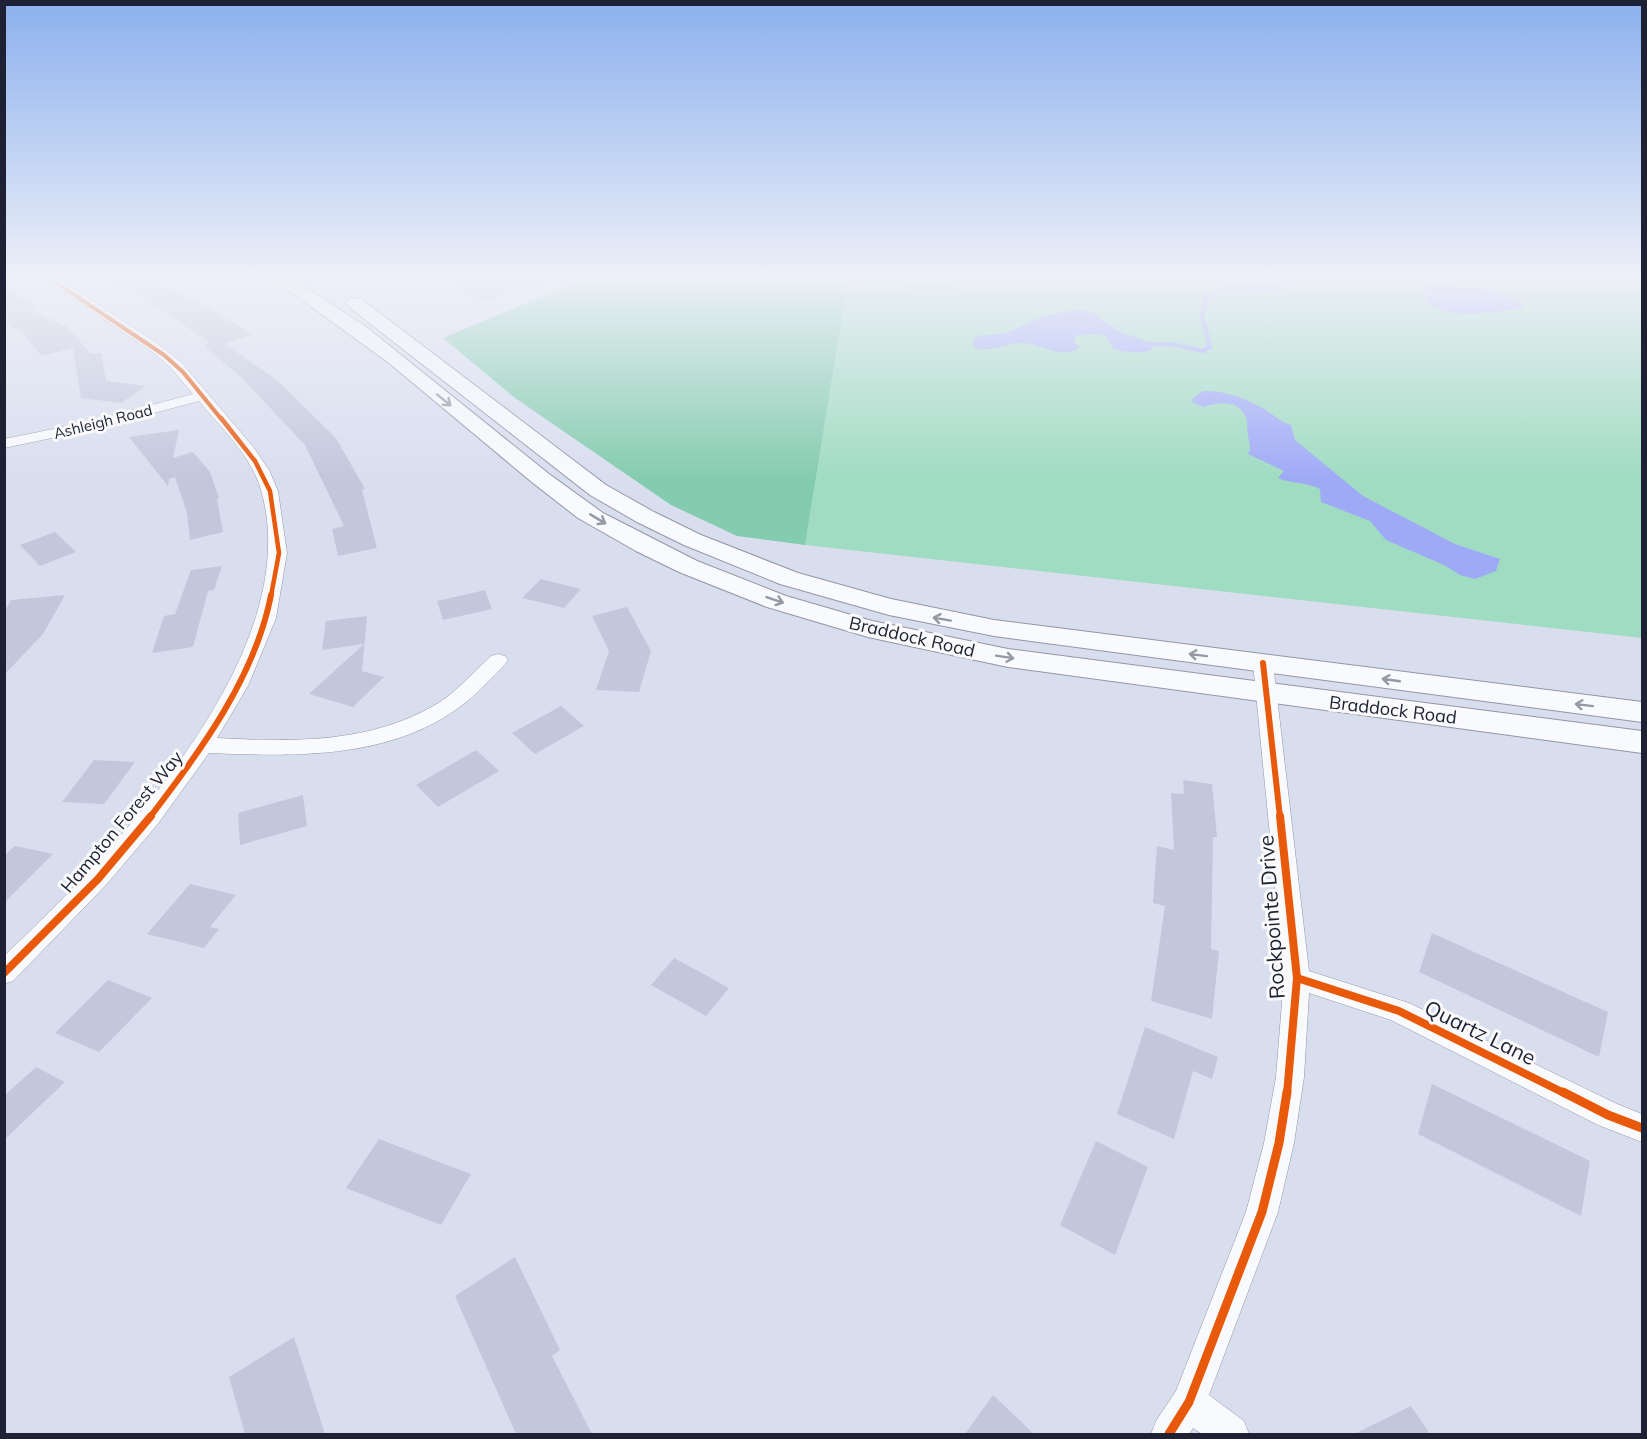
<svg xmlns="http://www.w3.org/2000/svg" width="1647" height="1439" font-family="Mulish,sans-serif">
	<rect width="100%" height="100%" fill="#d9deef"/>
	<polygon fill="#a0dcc2" points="957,278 1642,278 1642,638 805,545 848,281 952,294"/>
	<polygon fill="#84ccaf" points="588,278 957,278 953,294 848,281 805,545 737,536 671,505 515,398 443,338"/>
	<g fill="#9faaf6">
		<path d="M1235,278H1301C1295,287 1260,295 1250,291C1243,288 1242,281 1235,278Z"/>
		<path d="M1425,286L1490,289L1522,303L1523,308C1491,313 1453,321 1426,302Z"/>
		<path d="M1076,309L1092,312L1118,331L1149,342L1152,350C1138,354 1127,353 1113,349L1106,336L1094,334L1076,336L1074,343L1080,347C1064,361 1043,345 1025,343C1007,342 990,354 973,347V340L979,336L1006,333L1044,316Z"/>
		<path d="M1203,391C1223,390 1245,398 1263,408C1273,414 1278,421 1291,425L1295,440L1363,496L1455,544L1500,559L1496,571L1475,579L1460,575L1444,565L1386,540L1370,521L1321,502L1320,489C1307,482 1292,484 1278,478L1284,471L1248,454C1252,447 1249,443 1248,436C1247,430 1248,422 1246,417C1238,399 1218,402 1204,407L1192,402L1193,398Z"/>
	</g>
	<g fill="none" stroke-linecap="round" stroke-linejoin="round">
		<polyline stroke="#9faaf6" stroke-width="4.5" points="1149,344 1176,345 1203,351 1210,347 1202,317 1206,297 1231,287 1245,287"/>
	</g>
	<g fill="#c3c7db">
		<polygon points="101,278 143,278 204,305 252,334 225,344 277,380 336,438 365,489 362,490 377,548 338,556 332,529 344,526 305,445 241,377 205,347 209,342 148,301 151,301"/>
		<polygon points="482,278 544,278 545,280 485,302 451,289"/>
		<polygon points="4,285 38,309 33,311 67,327 91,354 101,353 106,381 146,386 121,403 81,398 73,348 41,356 23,332 4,323"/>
		<polygon points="179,430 173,458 193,452 210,472 219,498 217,499 223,532 190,540 187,513 175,477 169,479 168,486 129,437"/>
		<polygon points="55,532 76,552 40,566 20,545"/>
		<polygon points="222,566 214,590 208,591 193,647 152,653 164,616 175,614 191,570"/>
		<polygon points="541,579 581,589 564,608 522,598"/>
		<polygon points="485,590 492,609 443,620 437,601"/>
		<polygon points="65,595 43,634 4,675 4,612 11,600"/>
		<polygon points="627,607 651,651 639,692 596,690 609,651 592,616"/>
		<polygon points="367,616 362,671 384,677 353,707 309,694 364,644 322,650 326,621"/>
		<polygon points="561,706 584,726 535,754 512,733"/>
		<polygon points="476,750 499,771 438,807 416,785"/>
		<polygon points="94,760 135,762 104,804 62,802"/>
		<polygon points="1183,780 1212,784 1217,837 1213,837 1211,949 1219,951 1212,1019 1151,1001 1165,906 1153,903 1157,846 1174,850 1171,793 1184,794"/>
		<polygon points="303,795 307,826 240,845 238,813"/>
		<polygon points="15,846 53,854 4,903 4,856"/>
		<polygon points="190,884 236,895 210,927 219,929 204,948 147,934"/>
		<polygon points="1432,933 1608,1012 1599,1057 1419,972"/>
		<polygon points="674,958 729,988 706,1016 651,985"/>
		<polygon points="108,980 152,998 99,1052 55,1033"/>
		<polygon points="1145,1027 1218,1057 1212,1079 1193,1071 1174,1139 1117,1114"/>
		<polygon points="36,1067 65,1082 4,1140 4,1096"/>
		<polygon points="1432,1084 1590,1161 1581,1216 1418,1134"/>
		<polygon points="379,1139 471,1174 441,1225 346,1188"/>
		<polygon points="1096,1141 1148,1167 1115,1255 1060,1225"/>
		<polygon points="515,1257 560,1350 552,1356 592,1434 516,1434 455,1296"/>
		<polygon points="294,1337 325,1434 245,1434 229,1377"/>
		<polygon points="993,1395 1034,1434 965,1434"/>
		<polygon points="1411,1406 1430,1434 1354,1434"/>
	</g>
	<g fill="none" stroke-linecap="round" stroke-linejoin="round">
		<g stroke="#9296a6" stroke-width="1">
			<g id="street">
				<path d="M43,278H57L158,344L181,362L254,448L269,470L278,491L287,553L276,618L248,686L217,738C294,742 372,744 440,702C459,689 475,671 491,656L498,654L505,656L508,660C501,670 491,678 483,687C410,760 304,757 209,753L157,825L106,885L13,981L4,984V956C112,854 308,652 261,490C251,455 221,428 199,401L90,430L4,448V439L88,422L193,394L171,368L154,353Z"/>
				<polygon points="1263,657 1270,658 1273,663 1309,971 1409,1003 1617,1104 1642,1114 1642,1142 1598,1125 1391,1020 1309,993 1304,1077 1294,1143 1278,1212 1209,1395 1244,1421 1249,1434 1202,1434 1193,1428 1189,1434 1151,1434 1156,1421 1176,1391 1246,1212 1264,1143 1276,1077 1284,978 1253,663 1256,658"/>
			</g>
		</g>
		<g stroke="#9296a6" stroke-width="2">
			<g id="secondary">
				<polygon points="272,278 291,278 365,326 549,474 603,513 697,561 786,596 872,621 1008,649 1642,731 1642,753 1008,667 868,637 767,607 679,572 636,551 578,518 533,483 389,363"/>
				<polygon points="355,298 361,299 606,485 654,512 701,535 798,573 891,599 994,620 1642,702 1642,722 994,636 889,615 780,584 684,545 637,522 590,495 349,307 346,303 349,299"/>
			</g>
		</g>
		<use href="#street" fill="#f9fafd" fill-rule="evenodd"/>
		<use href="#secondary" fill="#f9fafd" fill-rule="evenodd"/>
		<g stroke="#fafafa" stroke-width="6">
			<polyline id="cycleway-far4" points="49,278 164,355 183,372 222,420"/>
		</g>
		<g stroke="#fafafa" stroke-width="8">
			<polyline id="cycleway-far3" points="221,418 255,461 270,491 279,553 271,596"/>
		</g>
		<g stroke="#fafafa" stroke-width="10">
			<g id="cycleway-far2">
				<polyline points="1263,663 1280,817"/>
				<path d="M150,817C200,751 255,678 271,595"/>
			</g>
		</g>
		<g stroke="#fafafa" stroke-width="11">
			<g id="cycleway-far1">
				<polyline points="1280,816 1297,978 1287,1094"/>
				<polyline points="4,973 98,879 151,816"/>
				<polyline points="1297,978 1399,1011 1566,1094"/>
			</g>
		</g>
		<g stroke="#fafafa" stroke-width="13">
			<g id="cycleway">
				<polyline points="1563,1092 1608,1115 1642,1128"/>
				<polyline points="1169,1434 1189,1402 1262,1212 1279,1143 1287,1092"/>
			</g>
		</g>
		<use href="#cycleway-far4" stroke="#e8590c" stroke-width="4"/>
		<use href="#cycleway-far3" stroke="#e8590c" stroke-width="4.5"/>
		<use href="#cycleway-far2" stroke="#e8590c" stroke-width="6"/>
		<use href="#cycleway-far1" stroke="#e8590c" stroke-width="8"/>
		<use href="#cycleway" stroke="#e8590c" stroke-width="9"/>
	</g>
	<defs><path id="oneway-shaft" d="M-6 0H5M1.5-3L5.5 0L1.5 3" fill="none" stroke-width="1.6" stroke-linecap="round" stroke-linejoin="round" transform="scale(1.5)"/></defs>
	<g stroke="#9698a3">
		<use href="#oneway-shaft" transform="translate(444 400) rotate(39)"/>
		<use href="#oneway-shaft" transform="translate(598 519) rotate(31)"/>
		<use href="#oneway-shaft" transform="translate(775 600) rotate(19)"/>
		<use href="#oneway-shaft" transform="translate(942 619) rotate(-170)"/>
		<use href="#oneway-shaft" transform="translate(1198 655) rotate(-173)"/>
		<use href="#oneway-shaft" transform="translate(1005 657) rotate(9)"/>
		<use href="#oneway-shaft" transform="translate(1391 680) rotate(-172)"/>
		<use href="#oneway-shaft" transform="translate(1584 705) rotate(-173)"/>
	</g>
	<linearGradient id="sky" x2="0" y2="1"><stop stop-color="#8bb0ee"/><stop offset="0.58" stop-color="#eef0f8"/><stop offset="1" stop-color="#eef0f8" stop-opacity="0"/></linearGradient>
	<rect width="1647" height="479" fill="url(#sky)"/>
	<g text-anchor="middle" stroke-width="6" stroke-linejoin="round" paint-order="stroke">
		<g font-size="15" fill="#1e2134" stroke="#fafafa">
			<text transform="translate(103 422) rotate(-14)" y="5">Ashleigh Road</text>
		</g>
		<g font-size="18" fill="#1e2134" stroke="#fafafa">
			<text transform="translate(912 637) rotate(13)" y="6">Braddock Road</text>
			<text transform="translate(1393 710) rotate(7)" y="6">Braddock Road</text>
			<text transform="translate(122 822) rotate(-50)" y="6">Hampton Forest Way</text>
		</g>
		<g font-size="21" fill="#1e2134" stroke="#fafafa">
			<text transform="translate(1272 917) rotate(-94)" y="7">Rockpointe Drive</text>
			<text transform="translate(1480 1033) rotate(26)" y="7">Quartz Lane</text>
		</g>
	</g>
	<rect width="1647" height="1439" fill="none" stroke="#1e2134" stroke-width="12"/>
</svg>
